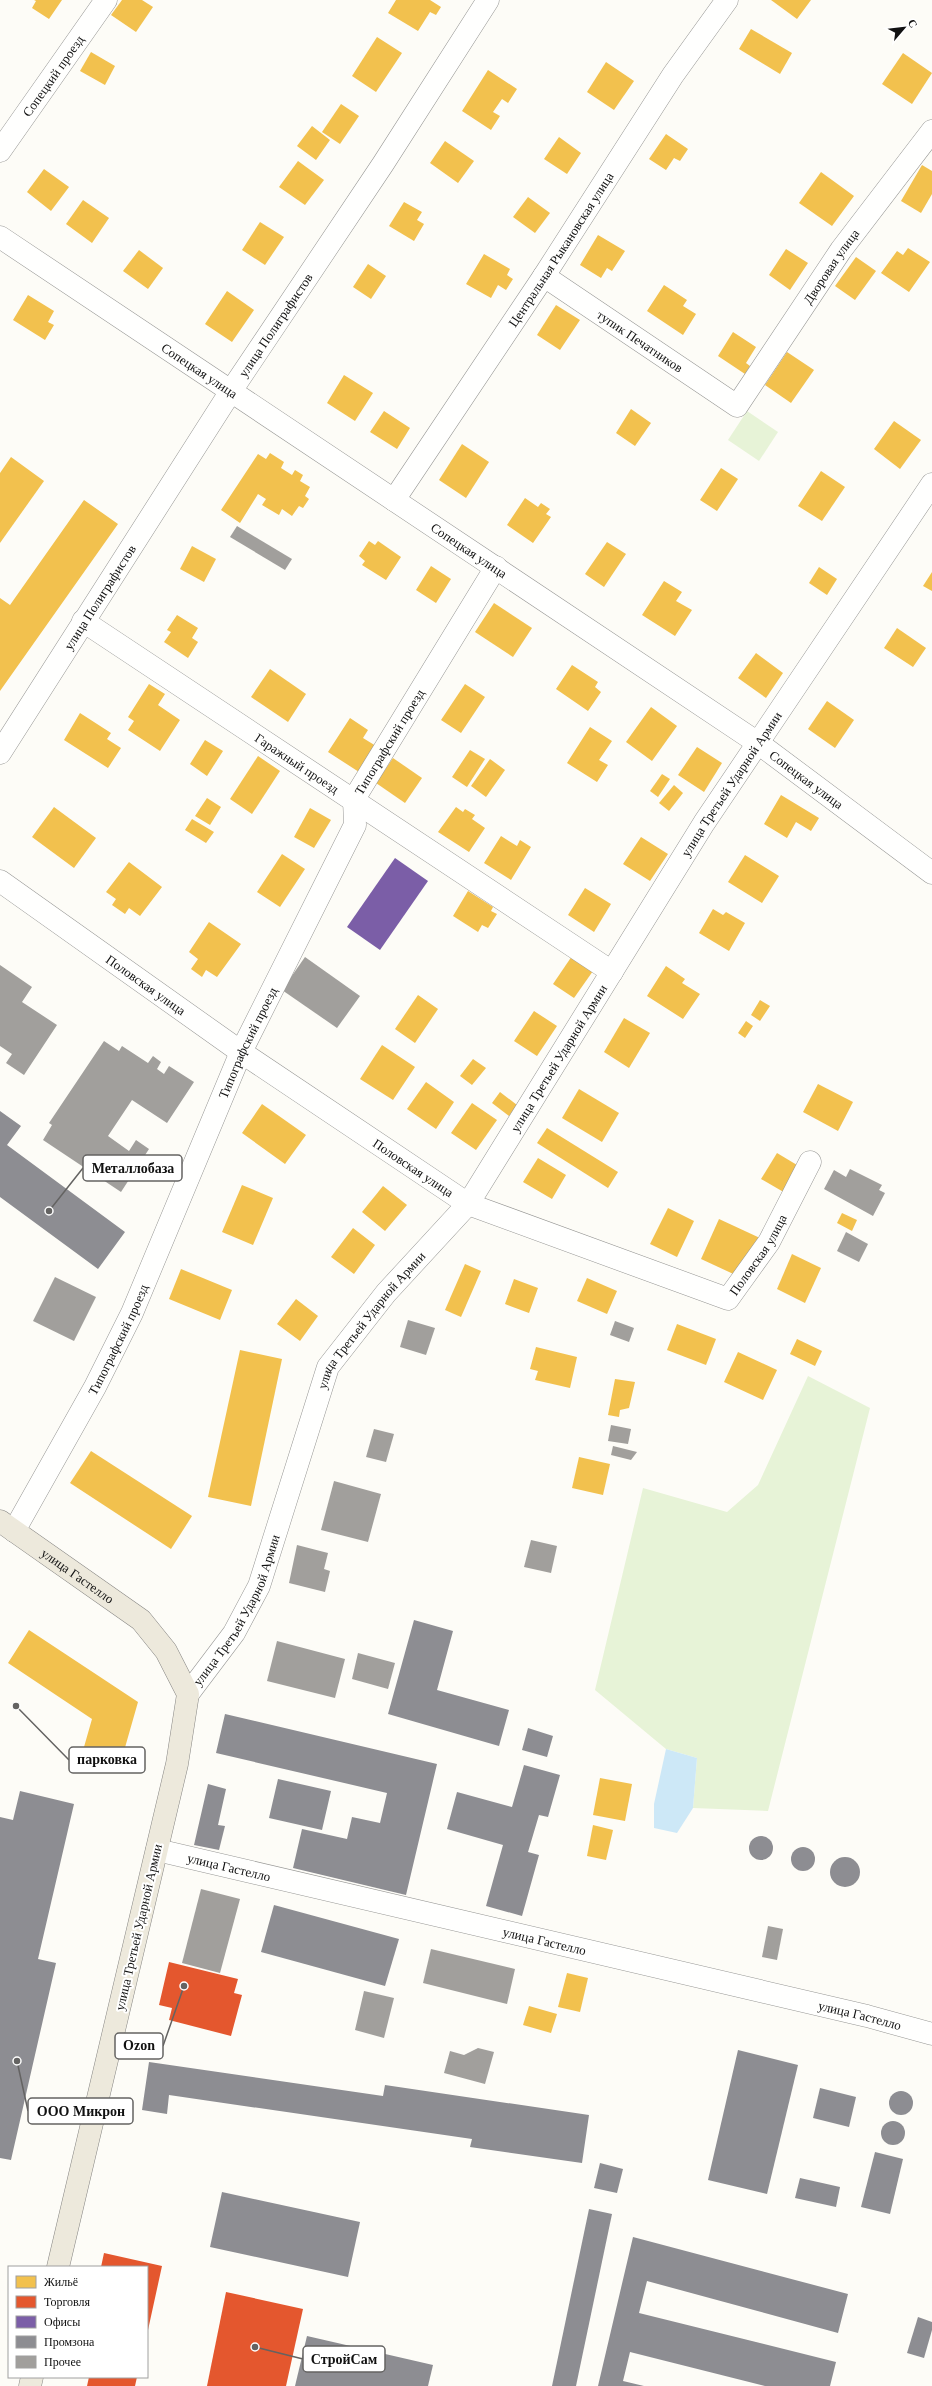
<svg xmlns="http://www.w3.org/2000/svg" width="932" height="2386" font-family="'Times New Roman',serif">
	<rect width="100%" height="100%" fill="#fdfcf7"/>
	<g fill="#e7f3d7">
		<polygon points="747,411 778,432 759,461 728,440"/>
		<polygon points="808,1376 870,1408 768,1811 693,1808 697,1758 666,1749 595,1690 643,1488 727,1512 758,1485"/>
	</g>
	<polygon fill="#cde8f7" points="666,1749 697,1758 693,1808 677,1833 654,1828 654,1804"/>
	<g fill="#f2c14e">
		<polygon points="34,0 62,0 49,19 32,8 36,1"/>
		<polygon points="122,0 142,0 153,7 136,32 111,15"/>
		<polygon points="396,0 430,0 441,7 436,15 430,12 418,31 388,13"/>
		<polygon points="771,0 811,0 797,19"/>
		<polygon points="751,29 792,53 780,74 739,49"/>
		<polygon points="377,37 402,53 376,92 352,76"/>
		<polygon points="91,52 115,66 105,85 80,71"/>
		<polygon points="903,53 932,73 912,104 882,84"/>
		<polygon points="606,62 634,81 614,110 587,92"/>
		<polygon points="488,70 517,89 508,103 502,99 493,112 500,116 491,130 462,111"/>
		<polygon points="341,104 359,116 340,144 322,132"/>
		<polygon points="312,126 330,140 316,160 297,146"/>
		<polygon points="666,134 688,149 680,161 674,158 666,170 649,159"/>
		<polygon points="559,137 581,153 567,174 544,159"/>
		<polygon points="445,141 474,161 458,183 430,163"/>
		<polygon points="298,161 324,180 305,205 279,187"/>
		<polygon points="922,165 932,171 932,194 921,213 901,201"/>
		<polygon points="44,169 69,187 51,211 27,192"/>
		<polygon points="821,172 854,196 832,226 799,203"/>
		<polygon points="528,197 550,213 535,233 513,217"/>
		<polygon points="83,200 109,218 92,243 66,224"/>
		<polygon points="404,202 422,212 417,220 424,224 414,241 389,226"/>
		<polygon points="260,222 284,237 265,265 242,250"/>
		<polygon points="598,235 625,251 612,271 607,268 601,278 580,265"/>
		<polygon points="908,248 930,262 909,292 881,273 897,251 903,255"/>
		<polygon points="786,249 808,263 790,290 769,275"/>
		<polygon points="139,250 163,268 148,289 123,271"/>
		<polygon points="484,254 510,269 507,275 513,279 506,290 498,285 491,298 466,284"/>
		<polygon points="856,257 876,271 855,300 835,286"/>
		<polygon points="368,264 386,276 371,299 353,287"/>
		<polygon points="664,285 687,300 683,306 696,314 683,335 647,311"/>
		<polygon points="227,291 254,310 232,342 205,324"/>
		<polygon points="28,295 54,311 48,322 54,325 45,340 13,320"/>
		<polygon points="556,305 580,320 560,350 537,335"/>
		<polygon points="733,332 756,347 746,363 750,366 745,374 718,356"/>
		<polygon points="787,352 814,370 791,403 765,385"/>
		<polygon points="344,375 373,393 355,421 327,403"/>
		<polygon points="631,409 651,423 635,446 616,433"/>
		<polygon points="384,411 410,428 397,449 370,432"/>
		<polygon points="894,421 921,440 900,469 874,449"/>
		<polygon points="462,444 489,462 466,498 439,480"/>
		<polygon points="270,453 284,462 281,468 292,475 295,470 303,475 300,481 310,487 305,496 309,499 303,508 299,506 292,516 282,509 279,515 262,505 266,499 258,494 240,523 221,510 258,454 266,459"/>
		<polygon points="11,457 44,481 0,543 0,473"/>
		<polygon points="721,468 738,479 717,511 700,500"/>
		<polygon points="821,471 845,487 822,521 798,506"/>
		<polygon points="525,498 538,507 541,503 550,509 546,514 551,517 533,543 507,525"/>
		<polygon points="84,500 118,524 0,691 0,598 10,605"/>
		<polygon points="369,541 375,545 378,541 401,557 386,580 362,565 365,561 359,556"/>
		<polygon points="607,542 626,554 604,587 585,574"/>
		<polygon points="192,546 216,559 204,582 180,569"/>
		<polygon points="431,566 451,579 436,603 416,590"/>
		<polygon points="819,567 837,579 827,595 809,583"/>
		<polygon points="932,572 932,591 923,586"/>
		<polygon points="664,581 682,592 676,601 692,610 675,636 642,615"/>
		<polygon points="494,603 532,628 513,657 475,632"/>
		<polygon points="177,615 198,628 192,638 198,642 188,658 164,642 171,632 167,630"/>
		<polygon points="897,628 926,648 913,667 884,648"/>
		<polygon points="756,653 783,673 766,698 738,678"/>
		<polygon points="572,665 598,682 595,687 601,692 588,711 556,689"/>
		<polygon points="270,669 306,694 288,722 251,697"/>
		<polygon points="149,684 165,694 158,705 180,720 160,751 128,730 134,721 128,717"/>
		<polygon points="465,684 485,697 461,733 441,720"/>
		<polygon points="827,701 854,720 835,748 808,729"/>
		<polygon points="651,707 677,726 652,761 626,742"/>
		<polygon points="80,713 111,733 107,739 121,748 108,768 64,740"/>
		<polygon points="350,718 368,730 363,738 376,746 359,772 328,752"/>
		<polygon points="590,727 612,741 599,760 608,765 597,782 567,763"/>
		<polygon points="205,740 223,751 207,776 190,764"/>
		<polygon points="697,747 722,763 704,792 678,775"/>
		<polygon points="470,750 485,759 467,787 452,777"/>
		<polygon points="258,756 280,771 252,814 230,799"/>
		<polygon points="393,758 422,778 405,803 376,783"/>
		<polygon points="490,759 505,770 486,797 471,786"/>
		<polygon points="662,774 670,779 658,797 650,791"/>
		<polygon points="674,785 683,793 669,811 659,803"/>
		<polygon points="781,795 819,818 811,831 796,822 787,838 764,824"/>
		<polygon points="207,798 221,807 210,825 195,816"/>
		<polygon points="54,807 96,838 74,868 32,837"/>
		<polygon points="456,807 463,812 465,809 475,815 472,819 485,828 469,852 438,832"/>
		<polygon points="310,808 331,820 314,848 294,837"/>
		<polygon points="192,819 214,832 206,843 185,830"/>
		<polygon points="501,836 517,846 520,840 531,847 511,880 484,863"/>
		<polygon points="641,837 668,854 650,881 623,864"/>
		<polygon points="282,854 305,869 280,907 257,892"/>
		<polygon points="745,855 779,876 762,903 728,882"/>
		<polygon points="129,862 162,887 140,916 129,908 125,914 112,905 116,899 106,892"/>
		<polygon points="585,888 611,904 594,932 568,915"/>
		<polygon points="468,891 493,907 491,911 497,914 488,928 482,925 478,932 453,916"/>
		<polygon points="713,909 723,915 726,912 745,923 729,951 699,933"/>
		<polygon points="209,922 241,944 217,977 206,970 202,977 191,969 198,959 189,952"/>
		<polygon points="572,956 593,971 574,998 553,984"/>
		<polygon points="666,966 685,979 682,983 700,994 683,1019 647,996"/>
		<polygon points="418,995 438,1009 415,1043 395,1029"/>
		<polygon points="760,1000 770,1006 760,1021 751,1015"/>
		<polygon points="534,1011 557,1026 537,1056 514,1041"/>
		<polygon points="624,1018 650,1033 629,1068 604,1052"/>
		<polygon points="746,1021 753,1026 745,1038 738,1033"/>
		<polygon points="382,1045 415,1067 393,1100 360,1079"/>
		<polygon points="473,1059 486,1068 472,1085 460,1076"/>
		<polygon points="426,1082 454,1102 436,1129 407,1109"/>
		<polygon points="818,1084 853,1102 838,1131 803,1112"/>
		<polygon points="579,1089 619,1113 602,1142 562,1118"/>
		<polygon points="500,1092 517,1105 509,1116 492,1103"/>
		<polygon points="472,1103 497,1120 476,1150 451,1133"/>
		<polygon points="262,1104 306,1135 285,1164 242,1133"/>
		<polygon points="547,1128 618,1172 608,1188 537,1143"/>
		<polygon points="777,1153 802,1168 787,1194 761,1179"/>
		<polygon points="538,1158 566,1175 552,1199 523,1182"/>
		<polygon points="242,1185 273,1198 253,1245 222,1232"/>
		<polygon points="383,1186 407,1205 385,1231 362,1212"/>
		<polygon points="668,1208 694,1221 677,1257 650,1244"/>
		<polygon points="842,1213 857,1220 852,1231 837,1223"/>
		<polygon points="719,1219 760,1238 742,1278 701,1259"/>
		<polygon points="353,1228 375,1245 354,1274 331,1257"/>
		<polygon points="792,1254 821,1268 805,1303 777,1289"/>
		<polygon points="465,1264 481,1271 461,1317 445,1310"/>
		<polygon points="181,1269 232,1290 220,1320 169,1299"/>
		<polygon points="587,1278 617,1291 607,1314 577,1301"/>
		<polygon points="514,1279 538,1288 529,1313 505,1304"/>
		<polygon points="296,1299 318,1316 300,1341 277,1324"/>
		<polygon points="677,1324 716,1339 706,1365 667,1350"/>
		<polygon points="797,1339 822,1351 815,1366 790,1354"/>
		<polygon points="536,1347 577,1357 570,1388 535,1380 538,1371 530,1369"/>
		<polygon points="240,1350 282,1359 251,1506 208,1497"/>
		<polygon points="738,1352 777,1370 763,1400 724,1382"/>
		<polygon points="615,1379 635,1382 629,1408 620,1410 619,1417 608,1415"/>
		<polygon points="91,1451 192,1516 171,1549 70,1483"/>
		<polygon points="579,1457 610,1464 603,1495 572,1488"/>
		<polygon points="29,1630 138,1702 118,1772 80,1761 92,1719 8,1663"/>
		<polygon points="600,1778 632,1784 625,1821 593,1815"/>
		<polygon points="593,1825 613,1830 606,1860 587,1856"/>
		<polygon points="567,1973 588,1978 580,2012 558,2007"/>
		<polygon points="529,2006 557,2014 551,2033 523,2025"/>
	</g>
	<g fill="#e4572e">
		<polygon points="169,1962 238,1979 234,1993 242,1995 231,2036 169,2020 172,2008 159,2005"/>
		<polygon points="104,2253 162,2266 148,2330 147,2267 101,2267"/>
		<polygon points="226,2292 303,2309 286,2386 207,2386"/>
		<polygon points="89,2377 137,2377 135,2386 87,2386"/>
	</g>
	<polygon fill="#7b5ea7" points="395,858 428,881 380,950 347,927"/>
	<g fill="#8d8d92">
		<polygon points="0,1111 21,1126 7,1145 125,1232 98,1269 0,1197"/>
		<polygon points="414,1620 453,1631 437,1690 509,1710 499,1746 388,1714"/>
		<polygon points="225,1714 437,1764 406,1895 293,1868 302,1829 347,1839 352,1817 380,1823 387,1793 216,1753"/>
		<polygon points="528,1728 553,1736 547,1757 522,1750"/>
		<polygon points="524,1765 560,1775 548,1817 539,1815 528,1852 539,1855 522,1916 486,1906 503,1845 447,1829 457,1792 512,1807"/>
		<polygon points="278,1779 331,1791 322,1830 269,1818"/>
		<polygon points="208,1784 226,1789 218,1825 225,1826 219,1850 194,1845"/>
		<polygon points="20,1791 74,1804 38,1959 56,1963 11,2160 0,2158 0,1817 13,1820"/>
		<circle cx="761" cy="1848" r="12"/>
		<circle cx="803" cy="1859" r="12"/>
		<circle cx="845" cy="1872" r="15"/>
		<polygon points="274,1905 399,1939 385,1986 261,1952"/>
		<polygon points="738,2050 798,2065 767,2194 708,2180"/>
		<polygon points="149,2062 383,2096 385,2085 589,2115 582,2163 470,2147 472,2139 169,2095 167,2114 142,2110"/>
		<polygon points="820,2088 856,2097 849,2127 813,2118"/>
		<circle cx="901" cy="2103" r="12"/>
		<circle cx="893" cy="2133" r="12"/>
		<polygon points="875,2152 903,2159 890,2214 861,2207"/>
		<polygon points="600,2163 623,2169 617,2193 594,2188"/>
		<polygon points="800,2178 840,2187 836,2207 795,2198"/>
		<polygon points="222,2192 360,2222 348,2277 210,2247"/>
		<polygon points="589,2209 612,2214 576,2386 552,2386"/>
		<polygon points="633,2237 848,2294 838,2333 647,2281 639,2313 836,2362 830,2386 765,2386 630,2352 623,2381 644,2386 598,2386"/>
		<polygon points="918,2317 932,2322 932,2330 924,2358 907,2353"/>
		<polygon points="307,2336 433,2365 428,2386 295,2386"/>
	</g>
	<g fill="#a19f9c">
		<polygon points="237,526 292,559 285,570 230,537"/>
		<polygon points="305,957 360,996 337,1028 282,990"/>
		<polygon points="0,965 32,987 22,1002 57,1025 24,1075 6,1063 12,1054 0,1046"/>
		<polygon points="104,1041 119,1051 122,1046 148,1063 153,1056 161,1062 157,1069 164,1074 169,1066 194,1082 167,1123 132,1100 108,1136 129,1151 136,1140 149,1149 121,1192 43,1140 52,1125 49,1123"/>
		<polygon points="850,1169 882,1185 879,1190 885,1193 873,1216 824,1189 834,1170 846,1177"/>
		<polygon points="846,1232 868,1244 859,1262 837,1251"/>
		<polygon points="55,1277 96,1297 74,1341 33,1321"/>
		<polygon points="408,1320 435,1328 426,1355 400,1347"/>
		<polygon points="615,1321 634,1328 629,1342 610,1335"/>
		<polygon points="611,1425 631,1429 628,1444 608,1441"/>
		<polygon points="374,1429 394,1434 386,1462 366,1457"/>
		<polygon points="613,1446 637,1452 631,1460 611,1455"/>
		<polygon points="334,1481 381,1494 368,1542 321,1530"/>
		<polygon points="531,1540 557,1546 551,1573 524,1567"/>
		<polygon points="297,1545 328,1553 324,1569 330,1571 325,1592 289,1583"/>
		<polygon points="277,1641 345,1659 335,1698 267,1681"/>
		<polygon points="358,1653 395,1663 388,1689 352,1679"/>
		<polygon points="201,1889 240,1899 220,1973 182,1963"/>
		<polygon points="768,1926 783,1929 777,1960 762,1957"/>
		<polygon points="431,1949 515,1969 507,2004 423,1983"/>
		<polygon points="364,1991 394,1998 384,2038 355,2030"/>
		<polygon points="478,2048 494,2052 485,2084 444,2073 450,2051 464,2055"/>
	</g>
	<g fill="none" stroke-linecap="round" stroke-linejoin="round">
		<g stroke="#979795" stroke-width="23">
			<g id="minor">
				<path id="s1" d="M0,151L106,0"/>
				<path id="s2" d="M0,237L758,743L932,873"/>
				<path id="s3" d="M544,276L737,406L841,250L932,131"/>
				<path id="s4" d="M394,500L544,276L673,75L727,0"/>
				<path id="s5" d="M83,621L612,972"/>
				<path id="s6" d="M0,753L231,391L383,164L488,0"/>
				<path id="s7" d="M0,881L241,1052L468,1204L728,1299L769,1242L810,1162"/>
				<path id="s8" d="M14,1531L95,1387L132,1313L241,1052L355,825L354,799L496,567"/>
				<path id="s9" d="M188,1694L234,1633L259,1586L328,1367L386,1293L468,1204L704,823L932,484"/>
				<path id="s10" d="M157,1850L867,2016L932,2034"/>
			</g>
		</g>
		<g stroke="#858482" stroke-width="23">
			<g id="major">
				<path id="s11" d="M0,1521L141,1620L166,1651L188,1694L177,1764L58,2267"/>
				<polyline points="30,2386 32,2377"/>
			</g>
		</g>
		<use href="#minor" stroke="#fffffe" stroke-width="22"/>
		<use href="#major" stroke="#ede9dc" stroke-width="22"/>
	</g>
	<g text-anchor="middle" stroke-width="4" stroke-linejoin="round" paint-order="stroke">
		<g font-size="13" fill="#111" stroke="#fff">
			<text dy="5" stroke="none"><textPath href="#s1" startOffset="92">Сопецкий проезд</textPath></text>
			<text dy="5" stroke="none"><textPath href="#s4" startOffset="301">Центральная Рыкановская улица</textPath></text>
			<text dy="5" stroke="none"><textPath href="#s3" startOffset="401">Дворовая улица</textPath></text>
			<text dy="5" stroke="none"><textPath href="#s6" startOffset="509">улица Полиграфистов</textPath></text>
			<text dy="5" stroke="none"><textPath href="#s3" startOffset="116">тупик Печатников</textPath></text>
			<text dy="5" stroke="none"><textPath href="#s2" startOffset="240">Сопецкая улица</textPath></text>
			<text dy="5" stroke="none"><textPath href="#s2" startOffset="564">Сопецкая улица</textPath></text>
			<text dy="5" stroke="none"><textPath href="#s6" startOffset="185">улица Полиграфистов</textPath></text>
			<text dy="5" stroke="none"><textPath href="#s8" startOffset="878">Типографский проезд</textPath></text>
			<text dy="5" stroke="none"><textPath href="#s5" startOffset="257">Гаражный проезд</textPath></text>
			<text dy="5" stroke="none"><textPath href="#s2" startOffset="972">Сопецкая улица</textPath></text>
			<text dy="5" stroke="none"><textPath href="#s9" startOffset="1070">улица Третьей Ударной Армии</textPath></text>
			<text dy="5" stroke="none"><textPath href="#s7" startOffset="179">Половская улица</textPath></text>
			<text dy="5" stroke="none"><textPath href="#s8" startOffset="542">Типографский проезд</textPath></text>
			<text dy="5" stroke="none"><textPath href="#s9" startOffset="746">улица Третьей Ударной Армии</textPath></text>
			<text dy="5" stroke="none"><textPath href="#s7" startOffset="503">Половская улица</textPath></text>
			<text dy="5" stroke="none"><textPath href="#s7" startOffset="899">Половская улица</textPath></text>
			<text dy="5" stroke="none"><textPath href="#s9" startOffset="422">улица Третьей Ударной Армии</textPath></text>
			<text dy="5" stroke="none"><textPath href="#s8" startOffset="218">Типографский проезд</textPath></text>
			<text dy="5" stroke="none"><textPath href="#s11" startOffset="95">улица Гастелло</textPath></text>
			<text dy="5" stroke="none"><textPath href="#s9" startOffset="98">улица Третьей Ударной Армии</textPath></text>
			<text dy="5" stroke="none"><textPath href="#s10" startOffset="74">улица Гастелло</textPath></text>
			<text transform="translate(138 1927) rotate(-77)" y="5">улица Третьей Ударной Армии</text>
			<text dy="5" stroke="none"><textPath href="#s10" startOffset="398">улица Гастелло</textPath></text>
			<text dy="5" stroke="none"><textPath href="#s10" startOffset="722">улица Гастелло</textPath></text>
		</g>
	</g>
	<path fill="none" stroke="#646362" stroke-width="1.5" d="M49 1211L83 1168M16 1706L69 1760M184 1986L163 2046M17 2061L28 2111M255 2347L303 2359"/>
	<g fill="#646362" stroke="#fff" stroke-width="1.5">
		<circle cx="49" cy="1211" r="4"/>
		<circle cx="16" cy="1706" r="4"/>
		<circle cx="184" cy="1986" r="4"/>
		<circle cx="17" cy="2061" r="4"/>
		<circle cx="255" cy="2347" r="4"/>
	</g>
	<g fill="#fff" stroke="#646362" stroke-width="1.5">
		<rect x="83" y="1155" width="99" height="26" rx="4"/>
		<rect x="69" y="1747" width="76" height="26" rx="4"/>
		<rect x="115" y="2033" width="48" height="26" rx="4"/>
		<rect x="28" y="2098" width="105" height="26" rx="4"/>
		<rect x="303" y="2346" width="82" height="26" rx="4"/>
	</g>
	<g font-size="14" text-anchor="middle" font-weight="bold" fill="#111">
		<text x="133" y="1173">Металлобаза</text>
		<text x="107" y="1764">парковка</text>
		<text x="139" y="2050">Ozon</text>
		<text x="81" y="2116">ООО Микрон</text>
		<text x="344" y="2364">СтройСам</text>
	</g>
	<rect x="8" y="2266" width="140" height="112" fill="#ffffff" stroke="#a0a0a0"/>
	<rect x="16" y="2276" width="20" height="12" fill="#f2c14e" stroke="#a0a0a0"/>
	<text x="44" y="2286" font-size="12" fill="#111111">Жильё</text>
	<rect x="16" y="2296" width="20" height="12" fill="#e4572e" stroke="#a0a0a0"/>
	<text x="44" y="2306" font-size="12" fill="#111111">Торговля</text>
	<rect x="16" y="2316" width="20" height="12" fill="#7b5ea7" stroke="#a0a0a0"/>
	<text x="44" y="2326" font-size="12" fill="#111111">Офисы</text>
	<rect x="16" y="2336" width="20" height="12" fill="#8d8d92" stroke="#a0a0a0"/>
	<text x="44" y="2346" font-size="12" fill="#111111">Промзона</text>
	<rect x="16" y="2356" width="20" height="12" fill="#a19f9c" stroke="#a0a0a0"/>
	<text x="44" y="2366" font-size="12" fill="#111111">Прочее</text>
	<g transform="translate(904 28) rotate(62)" stroke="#ffffff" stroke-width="3" paint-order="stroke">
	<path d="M0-3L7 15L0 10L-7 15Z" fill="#111111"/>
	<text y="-6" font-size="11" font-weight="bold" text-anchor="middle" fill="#111111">С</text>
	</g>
</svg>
